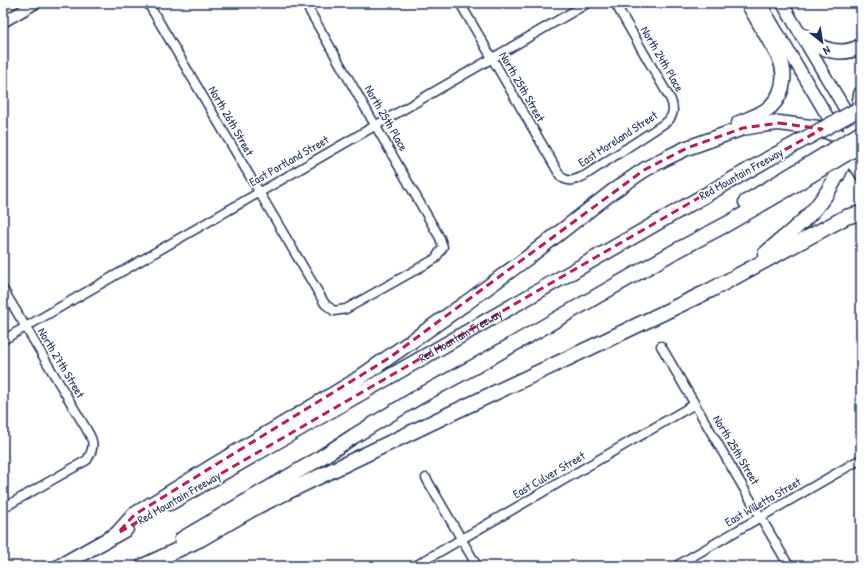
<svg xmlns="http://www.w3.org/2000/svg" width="864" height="569" font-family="'Patrick Hand',sans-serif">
	<rect width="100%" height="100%" fill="#fff"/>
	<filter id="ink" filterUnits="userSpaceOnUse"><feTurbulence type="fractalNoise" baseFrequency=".025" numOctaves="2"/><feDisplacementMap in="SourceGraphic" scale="8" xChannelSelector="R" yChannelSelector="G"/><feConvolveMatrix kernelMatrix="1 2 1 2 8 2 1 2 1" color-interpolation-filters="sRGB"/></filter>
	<g filter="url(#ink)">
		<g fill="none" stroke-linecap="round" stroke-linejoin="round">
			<g stroke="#1b2f5e" stroke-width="11">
				<g id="minor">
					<polyline points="148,3 325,304 334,311 346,309 435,259 443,247 440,238 305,3"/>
					<path d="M460,3L561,177C570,183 574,180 584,176L668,121C674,114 674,109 671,100L615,3"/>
					<path d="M3,289L84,425C92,439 97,444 87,460L3,508"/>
					<polyline points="3,340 588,3"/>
					<polyline points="661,346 789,566"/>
					<polyline points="426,478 477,566"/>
					<polyline points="415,566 695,404"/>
					<polyline points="676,566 861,459"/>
				</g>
			</g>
			<g stroke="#1b2f5e" stroke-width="13">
				<polyline id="tertiary" points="3,22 36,3"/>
			</g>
			<g stroke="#1b2f5e" stroke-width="14">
				<g id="secondary">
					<polyline points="763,3 765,11 836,131"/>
					<polyline points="782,3 852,121"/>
					<polyline points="851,158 861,175"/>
				</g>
			</g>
			<g stroke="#1b2f5e" stroke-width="17">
				<g id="motorway">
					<path d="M803,36C820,49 840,58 861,46"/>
					<polyline points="857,119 861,94"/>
					<path d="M739,123C748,119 758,116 765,111C783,99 788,76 779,57L748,3"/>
					<polyline points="855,142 855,165"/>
					<polyline points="746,202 781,181"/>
					<path d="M765,254C785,236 808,220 823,198C829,191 833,182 838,174C843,164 848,154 850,143C851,135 851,126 850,118"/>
					<path id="s1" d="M170,503L768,159"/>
					<polyline points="118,533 134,515 213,466 352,383 466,303 527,258 612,192 644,170 664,159 687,148 743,128 760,125 779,123 818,128 839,136 857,146"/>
					<polyline points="182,539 317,460 354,436 420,396 479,364 672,253 727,224 786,190"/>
					<polyline points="60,566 126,529"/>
					<polyline points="143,566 201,539 258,506 435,421 594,346 711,290 846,217 857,214 861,214"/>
				</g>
			</g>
			<use href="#minor" stroke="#fff" stroke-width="8"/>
			<use href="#tertiary" stroke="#fff" stroke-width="10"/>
			<use href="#secondary" stroke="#fff" stroke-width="11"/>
			<use href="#motorway" stroke="#fff" stroke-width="14"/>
			<g stroke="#1b2f5e" stroke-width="17" stroke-linecap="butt">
				<g id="motorway-bridge">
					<polyline points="768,159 861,108"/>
					<polyline points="781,181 861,133"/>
					<polyline points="786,190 861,145"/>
				</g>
			</g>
			<use href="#motorway-bridge" stroke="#fff" stroke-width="14"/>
		</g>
	</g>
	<path fill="none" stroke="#c2185b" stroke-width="3" stroke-dasharray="8 5" stroke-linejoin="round" d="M779,123L822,129L707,193L118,533L134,515L389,358L644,170L687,148L743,128Z"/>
	<g text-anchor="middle" stroke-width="3.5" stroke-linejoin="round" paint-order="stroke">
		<g font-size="12" fill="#1b2f5e" stroke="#fff">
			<text transform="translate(662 59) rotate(60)" y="4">North 24th Place</text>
			<text transform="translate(522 87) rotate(60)" y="4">North 25th Street</text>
			<text transform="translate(386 118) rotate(60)" y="4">North 25th Place</text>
			<text transform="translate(231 121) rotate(60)" y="4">North 26th Street</text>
			<text transform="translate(618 139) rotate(-33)" y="4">East Moreland Street</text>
			<text transform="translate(289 161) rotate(-30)" y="4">East Portland Street</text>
			<text transform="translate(741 174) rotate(-29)" y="4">Red Mountain Freeway</text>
			<text dy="4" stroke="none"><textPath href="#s1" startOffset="335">Red Mountain Freeway</textPath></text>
			<text transform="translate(61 363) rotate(59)" y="4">North 27th Street</text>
			<text transform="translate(736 450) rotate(59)" y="4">North 25th Street</text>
			<text transform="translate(549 475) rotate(-30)" y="4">East Culver Street</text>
			<text transform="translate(179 498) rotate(-30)" y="4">Red Mountain Freeway</text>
			<text transform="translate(763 502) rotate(-30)" y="4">East Willetta Street</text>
		</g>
	</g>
	<rect width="864" height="569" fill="none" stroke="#fff" stroke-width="16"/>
	<rect x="8" y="8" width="848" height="553" fill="none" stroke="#1b2f5e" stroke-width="1.5" filter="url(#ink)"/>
	<g transform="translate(822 42) rotate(150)" stroke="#ffffff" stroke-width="3" paint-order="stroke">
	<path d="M0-3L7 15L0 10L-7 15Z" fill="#1b2f5e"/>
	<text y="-6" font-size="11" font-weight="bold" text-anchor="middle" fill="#1b2f5e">N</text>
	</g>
</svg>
